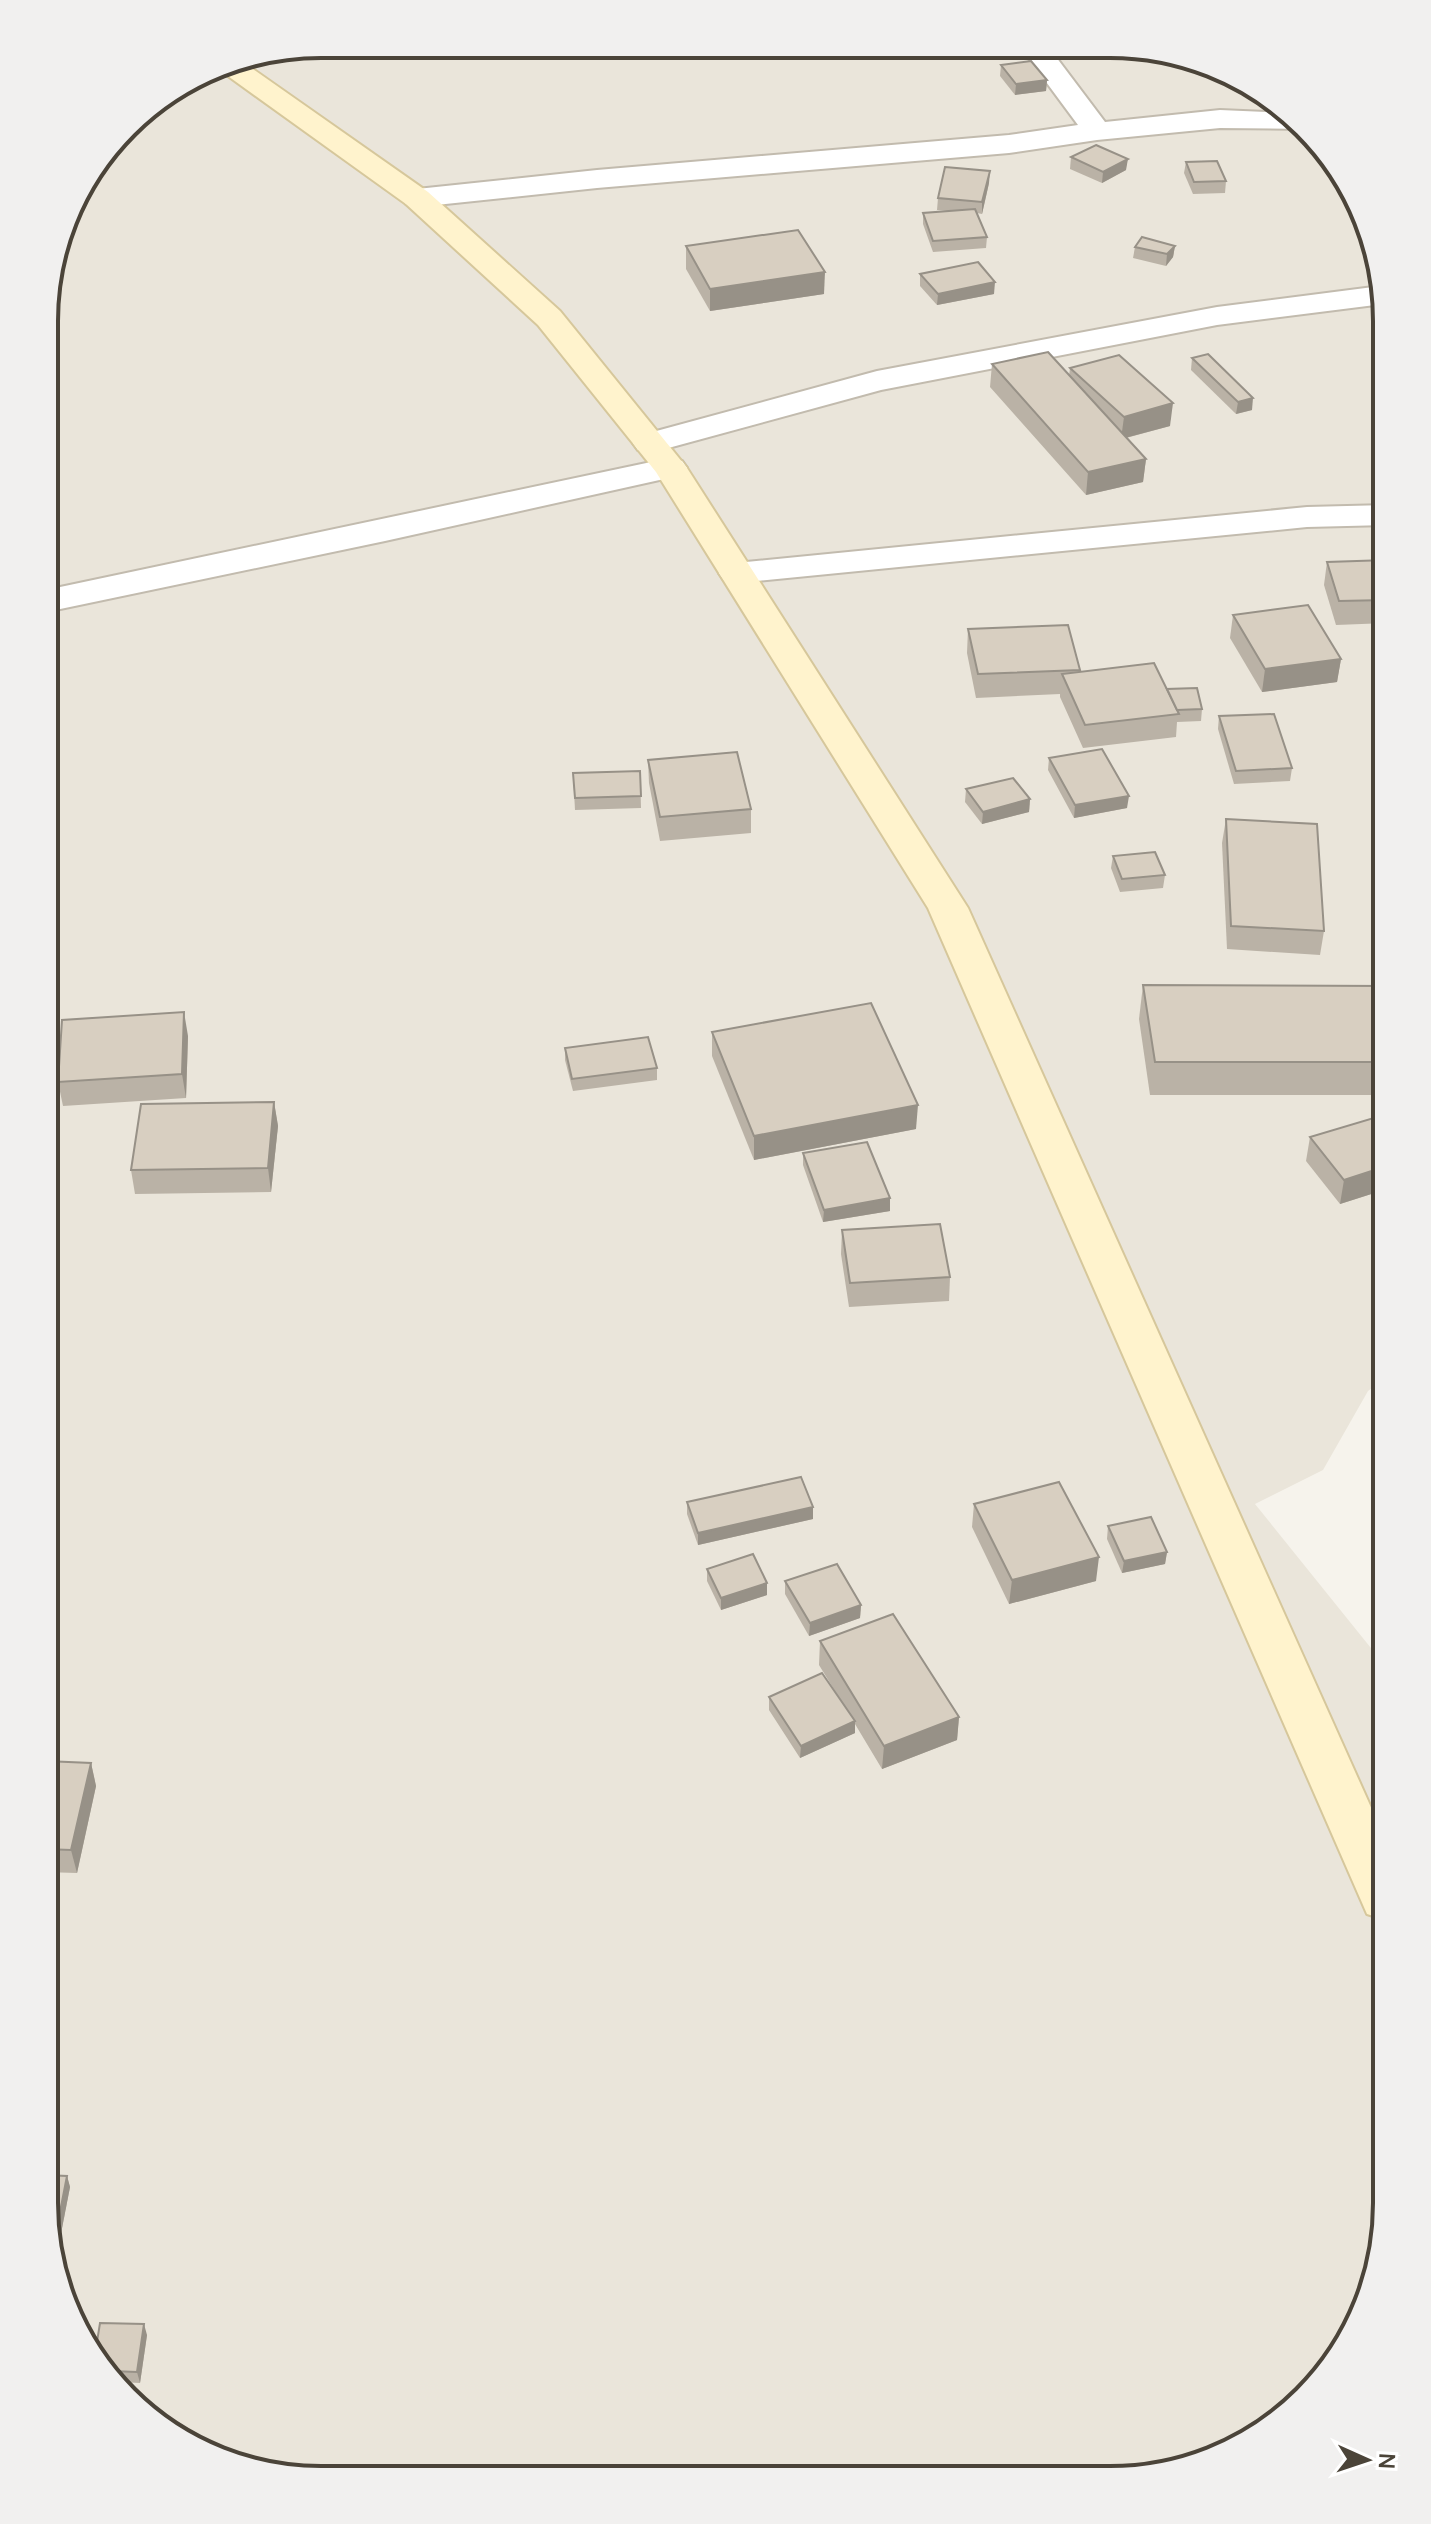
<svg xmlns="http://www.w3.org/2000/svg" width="1431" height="2524" font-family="Manrope,sans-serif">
	<rect width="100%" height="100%" fill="#f6f3ec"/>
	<polygon fill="#eae5da" points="321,44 1164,49 1292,112 1372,232 1387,321 1387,1377 1368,1391 1323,1470 1255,1504 1387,1668 1386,2222 1366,2309 1329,2372 1264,2433 1199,2465 1110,2480 284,2478 199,2452 139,2412 59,2292 44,2203 46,285 73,198 138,113 215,65"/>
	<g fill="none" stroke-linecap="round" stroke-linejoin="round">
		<g stroke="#c2bbae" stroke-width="4">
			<g id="street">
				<polygon points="1021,48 1050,49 1105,122 1220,110 1293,113 1304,129 1220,128 1097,140 1009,153 597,188 417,207 406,204 402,198 406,192 417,189 597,170 1009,135 1078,125"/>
				<polygon points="1381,286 1383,304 1217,325 881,390 650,453 638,450 633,443 638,436 877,371 1217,307"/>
				<polygon points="670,458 682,461 687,468 682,475 385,541 46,612 46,590"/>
				<polygon points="1387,505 1387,525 1307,527 736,583 724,580 719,573 724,566 736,563 1307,507"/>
			</g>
		</g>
		<g stroke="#d6c79b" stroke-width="4">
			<polygon id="secondary" points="240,60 428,192 560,311 687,468 968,908 1386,1841 1386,1920 1367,1914 1360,1898 928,908 656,472 538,325 406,204 214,66"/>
		</g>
		<use href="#street" fill="#fff" fill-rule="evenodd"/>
		<use href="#secondary" fill="#fff3cd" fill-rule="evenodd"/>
	</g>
	<g fill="#bab2a6">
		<polygon points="1001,65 1047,80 1046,91 1015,95 1000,76"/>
		<polygon points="1071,157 1126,170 1102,183 1070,169"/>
		<polygon points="1186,162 1226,181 1225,193 1193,194 1184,173"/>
		<polygon points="989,183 982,214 977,213 987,237 986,248 933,252 923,224 923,213 950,211 937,210 938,198"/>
		<polygon points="686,246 824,294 710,311 686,269"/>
		<polygon points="1175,246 1173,257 1166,266 1133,258 1135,247"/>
		<polygon points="920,274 994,294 937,305 920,286"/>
		<polygon points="1192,358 1252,410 1236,414 1191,370"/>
		<polygon points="992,364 1069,376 1070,368 1170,426 1126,438 1146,459 1143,482 1086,495 990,387"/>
		<polygon points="1387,560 1387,623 1336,625 1324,585 1327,562"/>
		<polygon points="1233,615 1341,659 1337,682 1262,692 1230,638"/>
		<polygon points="968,629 1080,670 1079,672 1167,689 1202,709 1201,721 1177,722 1176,737 1083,748 1060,697 1060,694 976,698 967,653"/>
		<polygon points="1219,716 1292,768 1290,781 1234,784 1218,729"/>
		<polygon points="1049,758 1127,808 1074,818 1048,770"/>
		<polygon points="648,760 751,809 751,833 660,841 649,783"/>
		<polygon points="640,771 641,808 575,810 573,773"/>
		<polygon points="966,789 1030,799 1029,812 982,824 965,802"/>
		<polygon points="1226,819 1324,931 1320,955 1227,949 1222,843"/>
		<polygon points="1113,856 1165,875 1163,888 1120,892 1111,868"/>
		<polygon points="1143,985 1387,986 1387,1095 1150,1095 1139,1019"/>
		<polygon points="712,1032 916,1129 754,1160 712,1056"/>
		<polygon points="188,1036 186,1098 63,1106 58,1082"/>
		<polygon points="565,1048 657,1068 657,1080 573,1091 565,1060"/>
		<polygon points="274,1102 278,1126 271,1192 135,1194 131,1170"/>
		<polygon points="1387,1114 1387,1189 1340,1204 1306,1161 1310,1137"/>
		<polygon points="803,1153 890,1198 890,1211 823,1222 803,1165"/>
		<polygon points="842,1230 950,1277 949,1301 849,1307 841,1254"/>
		<polygon points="687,1502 813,1507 813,1519 698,1545 687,1514"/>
		<polygon points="974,1504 1096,1581 1009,1604 972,1527"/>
		<polygon points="1108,1526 1167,1552 1165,1564 1122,1573 1107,1539"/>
		<polygon points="707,1569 767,1583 767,1595 721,1610 707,1581"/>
		<polygon points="785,1581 861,1605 860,1618 809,1636 785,1594"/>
		<polygon points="820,1641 959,1717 957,1740 882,1769 855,1724 855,1733 800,1758 769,1710 769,1697 843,1704 819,1665"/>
		<polygon points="45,1761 91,1763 96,1786 77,1873 44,1872"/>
		<polygon points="67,2176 70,2187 56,2259 53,2259 44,2203"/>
		<polygon points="147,2335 140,2383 119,2382 96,2348"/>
	</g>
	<g fill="#979187">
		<polygon points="1047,80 1046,91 1015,95 1016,84"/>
		<polygon points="1128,159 1126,170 1102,183 1103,172"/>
		<polygon points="990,171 989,183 982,214 982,202"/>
		<polygon points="1175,246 1173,257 1166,266 1167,254"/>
		<polygon points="825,272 824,294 710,311 710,289"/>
		<polygon points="995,282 994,294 937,305 938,294"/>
		<polygon points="1253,398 1252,410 1236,414 1238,402"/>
		<polygon points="1173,403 1170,426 1121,439 1124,417"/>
		<polygon points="1146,459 1143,482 1086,495 1088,472"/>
		<polygon points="1341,659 1337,682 1262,692 1265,669"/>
		<polygon points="1129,796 1127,808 1074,818 1075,805"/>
		<polygon points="1030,799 1029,812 982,824 983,812"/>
		<polygon points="184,1012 188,1036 186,1098 182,1074"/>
		<polygon points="274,1102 278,1126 271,1192 268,1168"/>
		<polygon points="918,1105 916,1129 754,1160 754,1136"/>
		<polygon points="1387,1166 1387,1189 1340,1204 1344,1180"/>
		<polygon points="890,1198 890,1211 823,1222 824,1210"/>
		<polygon points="813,1507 813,1519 698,1545 698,1533"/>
		<polygon points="1167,1552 1165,1564 1122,1573 1124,1561"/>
		<polygon points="1099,1557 1096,1581 1009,1604 1012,1580"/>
		<polygon points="767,1583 767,1595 721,1610 721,1598"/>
		<polygon points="861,1605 860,1618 809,1636 810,1623"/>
		<polygon points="959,1717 957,1740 882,1769 884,1746"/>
		<polygon points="855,1721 855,1733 800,1758 801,1746"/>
		<polygon points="91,1763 96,1786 77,1873 71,1850"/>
		<polygon points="67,2176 70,2187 56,2259 53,2248"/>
		<polygon points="144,2324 147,2335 140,2383 137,2372"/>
	</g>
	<g fill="#d8cfc1" stroke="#979187" stroke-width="2">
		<polygon points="1031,61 1047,80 1016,84 1001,65"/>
		<polygon points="1096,145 1128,159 1103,172 1071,157"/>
		<polygon points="1217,161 1226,181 1194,182 1186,162"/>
		<polygon points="945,167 990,171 982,202 938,198"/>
		<polygon points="975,209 987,237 933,241 923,213"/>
		<polygon points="798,230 825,272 710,289 686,246"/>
		<polygon points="1142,237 1175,246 1167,254 1135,247"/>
		<polygon points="978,262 995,282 938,294 920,274"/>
		<polygon points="1048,352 1146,459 1088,472 992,364"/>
		<polygon points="1208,354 1253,398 1238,402 1192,358"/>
		<polygon points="1119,355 1173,403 1124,417 1070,368"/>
		<polygon points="1387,560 1387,600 1339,601 1327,562"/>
		<polygon points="1308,605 1341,659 1265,669 1233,615"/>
		<polygon points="1068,625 1080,670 978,674 968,629"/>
		<polygon points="1154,663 1179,714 1085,725 1062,674"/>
		<polygon points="1197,688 1202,709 1177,710 1167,689"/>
		<polygon points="1274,714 1292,768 1236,771 1219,716"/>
		<polygon points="1102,749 1129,796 1075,805 1049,758"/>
		<polygon points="737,752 751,809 660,817 648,760"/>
		<polygon points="640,771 641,796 575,798 573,773"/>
		<polygon points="1013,778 1030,799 983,812 966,789"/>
		<polygon points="1226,819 1317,824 1324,931 1231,926"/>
		<polygon points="1155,852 1165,875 1122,879 1113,856"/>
		<polygon points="1143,985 1387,986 1387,1062 1155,1062"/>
		<polygon points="871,1003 918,1105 754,1136 712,1032"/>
		<polygon points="184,1012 182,1074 58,1082 62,1020"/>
		<polygon points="648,1037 657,1068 572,1079 565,1048"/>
		<polygon points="274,1102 268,1168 131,1170 141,1104"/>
		<polygon points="1387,1114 1387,1166 1344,1180 1310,1137"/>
		<polygon points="867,1142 890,1198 824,1210 803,1153"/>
		<polygon points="940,1224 950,1277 850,1283 842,1230"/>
		<polygon points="801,1477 813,1507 698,1533 687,1502"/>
		<polygon points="1059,1482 1099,1557 1012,1580 974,1504"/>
		<polygon points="1151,1517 1167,1552 1124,1561 1108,1526"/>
		<polygon points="753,1554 767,1583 721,1598 707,1569"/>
		<polygon points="837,1564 861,1605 810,1623 785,1581"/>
		<polygon points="893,1614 959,1717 884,1746 820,1641"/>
		<polygon points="822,1673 855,1721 801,1746 769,1697"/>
		<polygon points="45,1761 91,1763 71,1850 44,1849"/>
		<polygon points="44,2175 67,2176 53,2248 51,2248 44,2203"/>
		<polygon points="100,2323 144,2324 137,2372 111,2371 96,2348"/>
	</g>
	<path d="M0 0H1431V2524H0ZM321 58H1110A263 263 0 0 1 1373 321V2203A263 263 0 0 1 1110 2466H321A263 263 0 0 1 58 2203V321A263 263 0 0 1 321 58Z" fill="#f1f0ef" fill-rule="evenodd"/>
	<path fill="none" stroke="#4b4439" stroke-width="4" d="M321 58H1110A263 263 0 0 1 1373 321V2203A263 263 0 0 1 1110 2466H321A263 263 0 0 1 58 2203V321A263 263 0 0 1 321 58Z"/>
	<g transform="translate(1367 2460) rotate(93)" stroke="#ffffff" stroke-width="6" paint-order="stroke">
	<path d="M0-6L14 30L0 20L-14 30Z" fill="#4b4439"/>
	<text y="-12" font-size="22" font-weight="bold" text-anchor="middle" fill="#4b4439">N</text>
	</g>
</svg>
